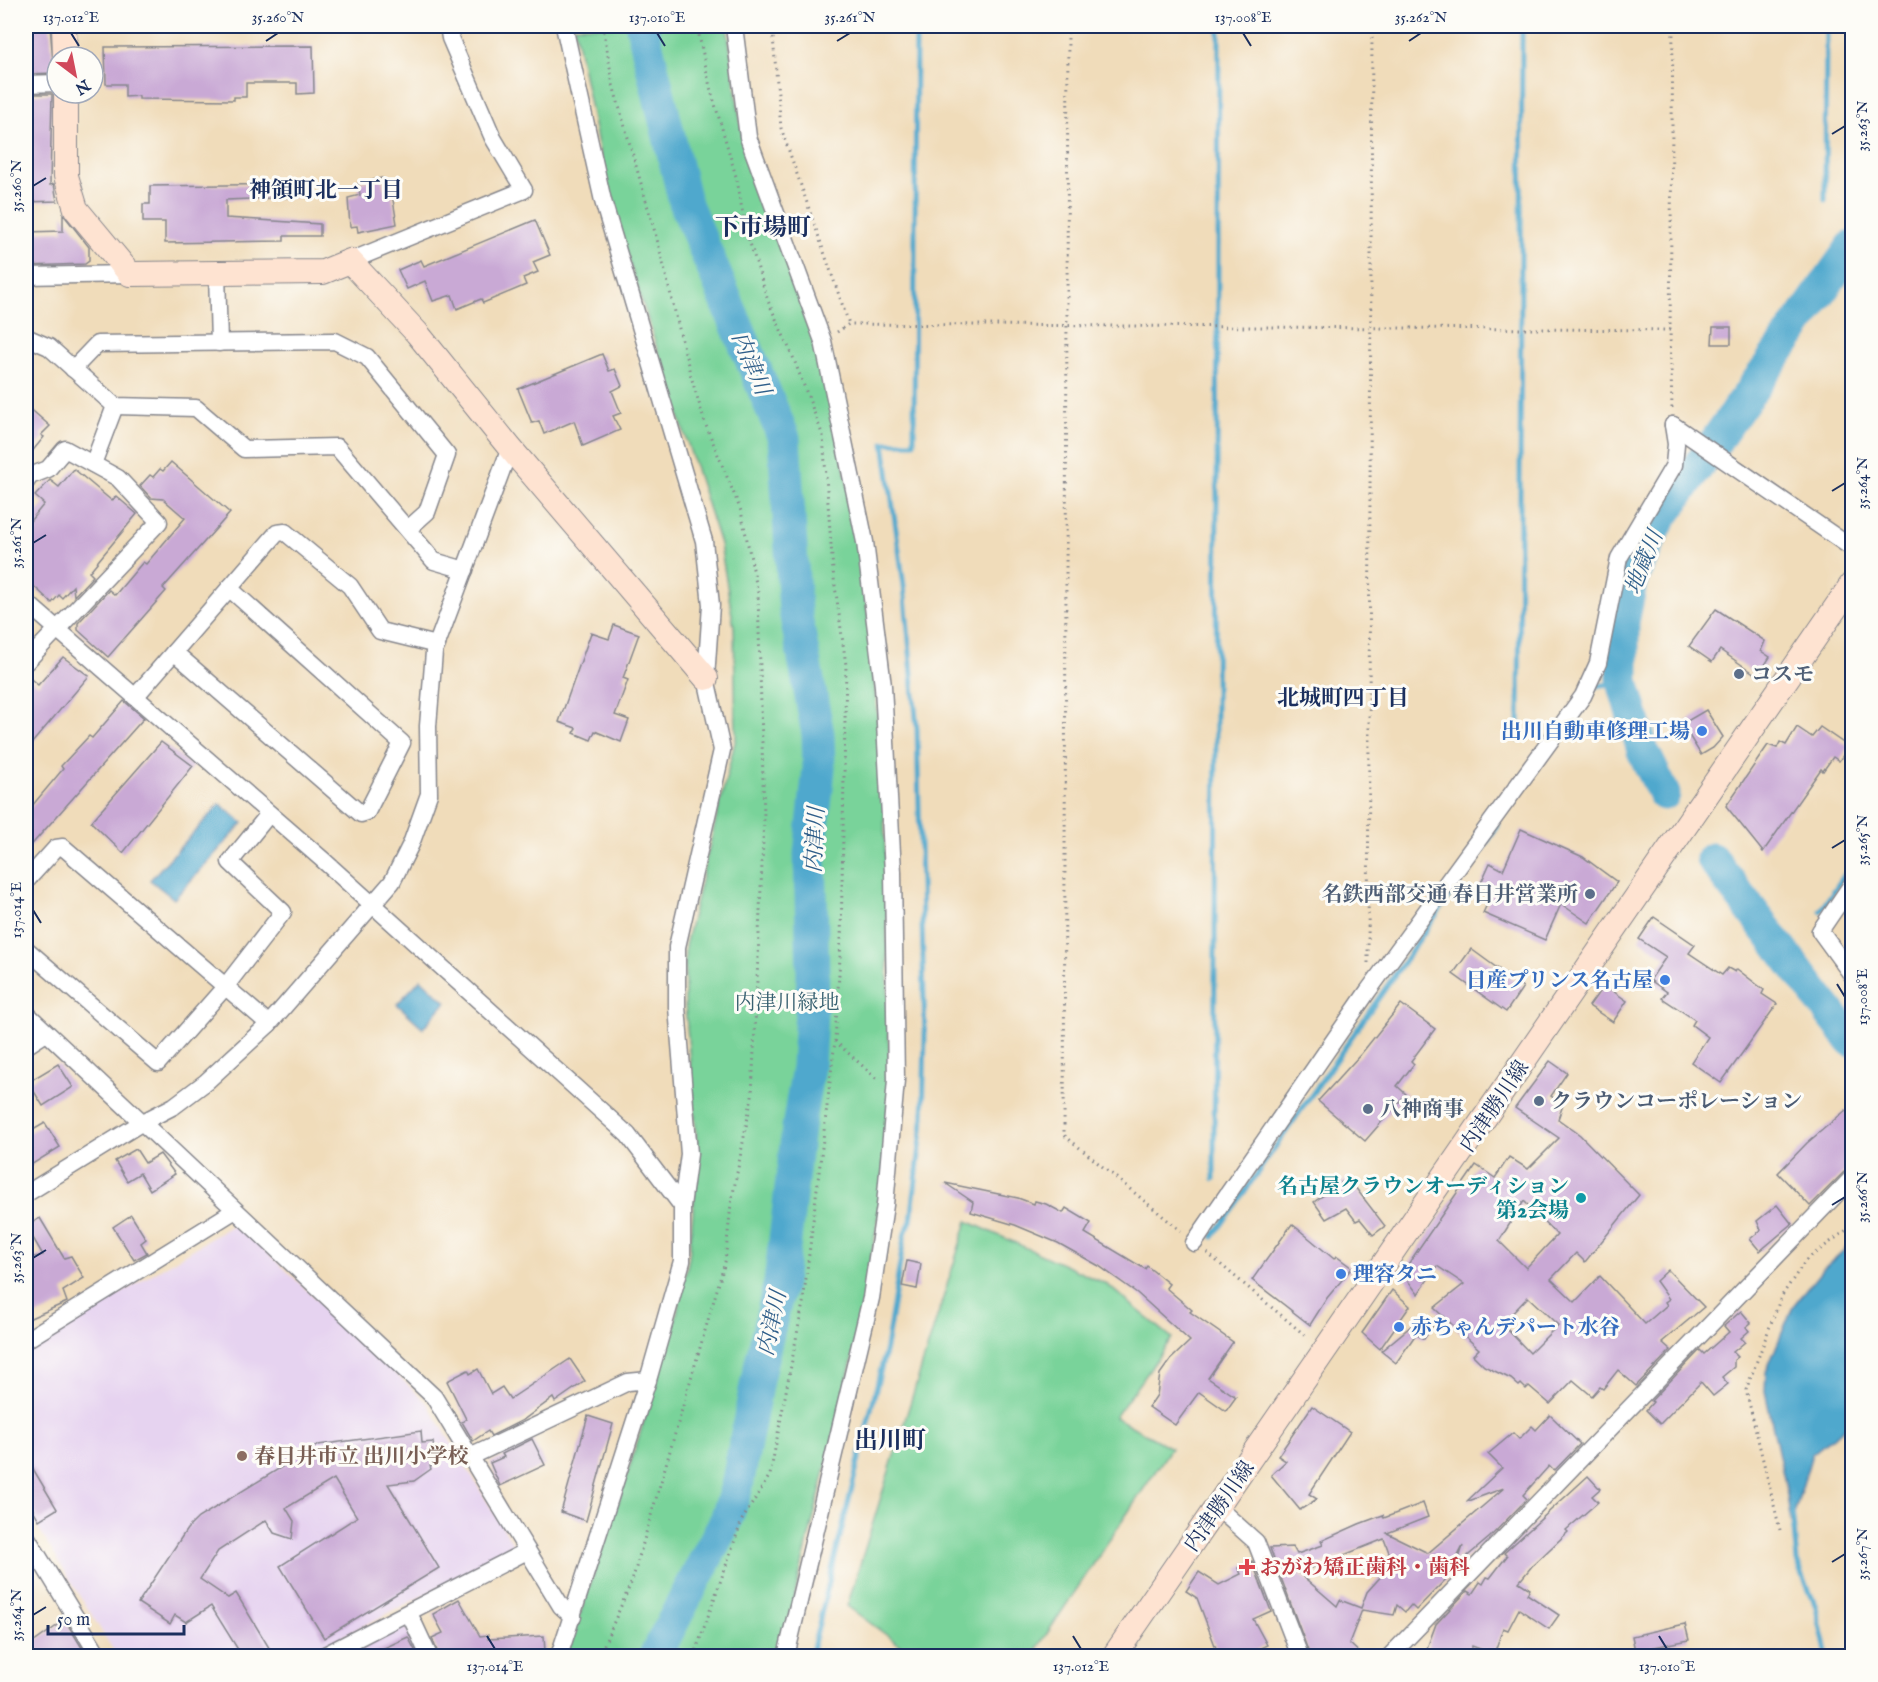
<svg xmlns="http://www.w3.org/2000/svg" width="1878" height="1682" font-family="'IM FELL English','Noto Serif JP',serif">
	<rect width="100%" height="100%" fill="#fdfcf7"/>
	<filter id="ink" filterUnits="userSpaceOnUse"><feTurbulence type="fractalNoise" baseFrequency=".0167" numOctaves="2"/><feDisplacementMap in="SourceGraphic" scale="12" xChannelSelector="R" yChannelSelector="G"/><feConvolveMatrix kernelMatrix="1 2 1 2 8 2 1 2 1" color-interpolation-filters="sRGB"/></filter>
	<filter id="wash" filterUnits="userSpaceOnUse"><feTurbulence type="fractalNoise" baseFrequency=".008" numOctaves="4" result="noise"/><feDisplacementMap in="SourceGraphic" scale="24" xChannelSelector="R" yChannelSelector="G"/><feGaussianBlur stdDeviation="1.35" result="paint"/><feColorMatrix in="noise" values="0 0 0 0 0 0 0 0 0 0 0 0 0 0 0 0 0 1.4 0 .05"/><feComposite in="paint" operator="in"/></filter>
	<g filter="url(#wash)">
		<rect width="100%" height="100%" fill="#f0dcba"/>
		<g fill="#e6d3f0">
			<polygon points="231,1226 239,1226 427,1403 512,1542 511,1551 304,1656 117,1656 26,1509 26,1351"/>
			<polygon points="401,1627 408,1628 421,1656 342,1656"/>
		</g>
		<g fill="#79d39a" stroke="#4a817c" stroke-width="1.5">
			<polygon points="574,26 727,26 743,141 822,357 856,526 871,638 884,805 890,1079 881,1204 852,1360 780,1656 566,1656 621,1494 675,1322 689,1258 698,1154 685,1004 685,946 736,738 734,627 720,544 609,199"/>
			<polygon points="967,1221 1106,1284 1172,1338 1115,1417 1171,1448 1032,1656 915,1656 847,1606"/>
		</g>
		<g fill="#50a8cd" stroke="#366c96" stroke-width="1.5">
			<polygon points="220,804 243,823 174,899 150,880"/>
			<polygon points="421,979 446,1002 423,1028 397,1004"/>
			<polygon points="1852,1243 1852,1422 1812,1454 1791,1524 1786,1488 1765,1391 1766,1372 1793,1306 1822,1270"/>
		</g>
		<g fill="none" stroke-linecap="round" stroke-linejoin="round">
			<g stroke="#50a8cd" stroke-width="5">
				<polyline points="1825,200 1826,26"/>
				<polyline points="1592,691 1596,686 1623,682"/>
				<polyline points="1519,740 1522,26"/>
				<polyline points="1820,911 1852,864"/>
				<polyline points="1214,1179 1219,26"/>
				<polyline points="1213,1237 1498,826"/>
				<polyline points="1792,1510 1797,1562 1816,1607 1827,1656"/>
				<polyline points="811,1656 886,1348 905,1233 911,1221 923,1122 925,1036 917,729 904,586 884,443 914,443 916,26"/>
			</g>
			<g stroke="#50a8cd" stroke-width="33">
				<polyline points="642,26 685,202 784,438 795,611 818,734 819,768 810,854 813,975 808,1067 798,1128 780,1283 758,1375 737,1486 726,1520 655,1656"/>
				<polyline points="1664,794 1643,751 1623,682 1623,622 1632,578 1658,523 1852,247"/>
				<polyline points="1712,859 1852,1041"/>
			</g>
		</g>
		<g id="blocks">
			<g fill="#c9a9d5" fill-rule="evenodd">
				<polygon points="26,26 50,26 54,73 26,74"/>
				<polygon points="313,46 314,93 297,94 297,83 246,83 246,97 234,97 234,100 139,99 139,96 125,97 125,84 106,84 105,47"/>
				<polygon points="26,94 52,94 50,185 54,184 57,201 27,202"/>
				<polygon points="382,178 384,189 391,188 397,224 358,232 357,226 350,227 348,198 360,195 358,183"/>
				<polygon points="299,184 299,197 226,200 226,218 320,224 320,236 284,236 284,241 165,243 165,222 143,222 143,204 150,204 150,186"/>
				<polygon points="63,214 89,247 89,261 85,264 26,266 26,232 63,231"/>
				<polygon points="535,220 550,255 533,262 538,272 523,278 526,285 483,303 481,299 457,309 452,295 433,301 425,281 407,289 398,270 421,260 424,266"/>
				<polygon points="1713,327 1731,327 1731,344 1712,344"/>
				<polygon points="602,354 609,371 615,369 622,386 612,391 621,413 613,416 620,430 583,446 574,421 544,434 539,421 532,423 518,389"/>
				<polygon points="26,405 50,426 41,435 44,437 26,459"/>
				<polygon points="171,462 230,513 163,588 166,591 108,657 78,630 78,623 109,590 115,595 143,562 146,564 185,518 163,499 151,498 140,486 150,475 153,477 160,469 163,471"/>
				<polygon points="74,469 112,501 116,496 137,514 89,572 93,576 74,596 73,586 62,598 59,595 52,603 26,579 26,526 44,504 35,496 50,480 59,487"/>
				<polygon points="1716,609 1765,641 1761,651 1770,657 1758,676 1720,650 1712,662 1689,646"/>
				<polygon points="614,625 639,634 623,678 628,680 615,715 629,720 621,742 595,731 591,740 574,733 576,728 559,722 591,633 609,639"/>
				<polygon points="63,657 89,676 26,750 26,675 38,685"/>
				<polygon points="124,701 144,718 26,851 26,813 63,769 61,766 89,736 92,738"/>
				<polygon points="1706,710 1723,737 1713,748 1701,755 1682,724"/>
				<polygon points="1797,727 1812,737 1820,727 1849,747 1839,761 1833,757 1823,771 1821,769 1763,852 1726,806 1768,745 1777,748 1780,742 1786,745"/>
				<polygon points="161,742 193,766 123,853 91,822"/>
				<polygon points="1521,829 1583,857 1617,882 1589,923 1561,904 1545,940 1483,913 1493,891 1480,885 1490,863 1503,870"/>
				<polygon points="1654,917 1695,945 1689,953 1722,975 1728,968 1735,972 1737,969 1764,990 1762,994 1777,1004 1721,1083 1691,1062 1708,1037 1692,1025 1695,1020 1662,998 1667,992 1650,980 1666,957 1639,939"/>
				<polygon points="1471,949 1523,987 1506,1012 1453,974"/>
				<polygon points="1604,985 1627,1001 1613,1022 1589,1006"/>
				<polygon points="1401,1004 1435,1029 1411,1061 1414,1064 1397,1086 1406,1094 1365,1141 1318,1101 1361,1054"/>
				<path d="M1550,1061L1567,1073L1551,1096L1563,1105L1558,1119L1580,1135L1639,1195L1585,1262L1576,1253L1551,1279L1575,1302L1600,1276L1645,1324L1667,1305L1665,1302L1669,1299L1656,1281L1668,1270L1704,1307L1662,1342L1671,1350L1636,1386L1618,1370L1603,1389L1600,1387L1592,1396L1573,1380L1550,1404L1529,1386L1526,1389L1521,1384L1519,1386L1511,1379L1484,1366L1473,1355L1479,1349L1434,1308L1464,1284L1437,1266L1418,1294L1402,1273L1476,1165L1495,1178L1509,1157L1528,1169L1559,1138L1515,1108ZM1524,1201L1557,1235L1526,1268L1499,1241ZM1528,1297L1558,1325L1530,1353L1502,1324Z"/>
				<polygon points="58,1064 73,1087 43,1106 28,1082"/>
				<polygon points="1846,1110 1852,1118 1852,1164 1810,1206 1778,1173 1807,1143"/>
				<polygon points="45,1123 60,1147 26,1168 26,1134"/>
				<polygon points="136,1149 145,1163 160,1154 175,1174 150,1190 140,1173 127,1181 115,1161"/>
				<polygon points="1348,1178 1385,1226 1373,1235 1360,1219 1356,1221 1346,1208 1326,1219 1314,1202"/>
				<polygon points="945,1183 1018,1198 1034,1204 1035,1201 1046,1204 1063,1213 1066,1208 1091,1223 1085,1233 1145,1269 1147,1266 1169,1284 1166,1288 1192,1310 1190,1312 1233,1342 1208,1378 1236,1397 1226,1411 1199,1392 1175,1425 1149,1407 1157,1395 1160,1374 1170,1360 1190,1341 1137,1293 1099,1266 1058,1243 1015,1225 971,1212 973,1202"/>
				<polygon points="1777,1205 1792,1224 1760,1251 1750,1239 1761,1230 1757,1221"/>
				<polygon points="131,1215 146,1239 141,1243 147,1253 134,1260 113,1227"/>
				<polygon points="40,1218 64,1258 71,1256 84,1278 63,1291 67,1302 26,1320 26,1259 43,1255 26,1226"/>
				<polygon points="1292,1224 1334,1259 1336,1256 1352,1268 1327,1298 1310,1325 1252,1280"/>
				<polygon points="907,1261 921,1264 917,1289 902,1286"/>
				<polygon points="1392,1290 1410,1306 1380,1349 1362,1333"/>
				<polygon points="1741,1311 1751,1323 1746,1327 1749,1331 1741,1338 1745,1342 1733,1352 1738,1357 1734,1360 1734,1367 1722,1377 1728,1384 1713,1396 1701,1382 1660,1424 1646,1410 1653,1402 1651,1401 1700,1350 1704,1354 1729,1332 1724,1326"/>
				<polygon points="1422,1317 1433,1326 1424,1339 1416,1334 1396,1363 1381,1351"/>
				<polygon points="570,1359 585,1381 555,1402 553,1398 523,1420 491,1436 488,1431 473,1441 462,1422 466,1419 447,1381 468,1370 470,1374 478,1369 491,1394 502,1387 510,1399"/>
				<polygon points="1312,1406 1350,1432 1309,1494 1317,1499 1300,1510 1271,1475 1286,1461 1278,1456"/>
				<path d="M1550,1415L1580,1444L1554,1471L1549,1466L1523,1495L1527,1499L1490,1537L1457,1565L1463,1546L1446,1579L1416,1610L1411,1605L1405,1612L1397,1605L1394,1615L1362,1610L1349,1643L1363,1656H1310L1270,1548L1293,1547L1297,1554L1323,1545L1321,1541L1359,1524L1383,1515L1384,1518L1423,1503L1428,1517L1387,1533L1428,1553L1504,1488L1466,1502L1502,1468L1488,1454L1513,1433L1519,1439L1532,1426L1536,1430ZM1384,1539L1393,1563L1367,1592L1361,1608L1340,1600L1337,1606L1299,1573Z"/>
				<polygon points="588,1416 613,1424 586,1521 561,1512"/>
				<polygon points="421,1431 422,1443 433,1442 436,1466 430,1466 431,1469 414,1481 388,1484 439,1568 324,1638 280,1566 357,1517 334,1479 286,1508 294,1521 292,1539 274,1533 266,1520 218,1551 200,1579 228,1598 236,1593 274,1656 242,1656 211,1606 186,1622 175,1615 170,1624 138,1603 187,1529 198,1518 318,1445"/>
				<polygon points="532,1439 545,1465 500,1486 490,1463 504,1457 502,1454"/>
				<polygon points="26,1457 57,1509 39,1520 26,1497"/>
				<polygon points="1588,1476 1600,1489 1592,1496 1598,1502 1566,1530 1568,1532 1532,1566 1519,1582 1530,1589 1527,1594 1559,1615 1549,1629 1519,1609 1508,1630 1503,1628 1494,1654 1472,1646 1471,1656 1424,1656 1436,1624 1467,1591 1472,1594 1480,1582 1483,1584 1487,1577 1490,1578 1507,1556 1504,1553"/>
				<polygon points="1252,1561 1271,1611 1253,1619 1267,1645 1244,1656 1219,1656 1197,1598 1186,1591 1199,1572 1219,1585 1241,1574 1238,1568"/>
				<polygon points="459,1599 480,1636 488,1635 488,1639 544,1636 545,1652 539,1652 539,1656 439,1656 432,1638 443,1633 433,1614"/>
				<polygon points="65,1620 87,1656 26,1656 26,1648"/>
				<polygon points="1685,1624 1689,1640 1635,1651 1632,1636"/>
				<polygon points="408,1637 418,1656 367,1656"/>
			</g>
		</g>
	</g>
	<g filter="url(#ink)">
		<use href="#blocks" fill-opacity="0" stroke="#86868c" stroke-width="1.5"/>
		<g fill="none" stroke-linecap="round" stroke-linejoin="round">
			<g stroke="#86868c" stroke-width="19">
				<g id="street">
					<polyline points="734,26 748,137 823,341 865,542 883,686 893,872 896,1080 885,1205 871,1298 786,1656"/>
					<polyline points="26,84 57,83"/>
					<polyline points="350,261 524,190 493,138 450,38 448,26"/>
					<polyline points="217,273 219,343"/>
					<polyline points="26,276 130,274"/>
					<polyline points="26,337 49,347 115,406 196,408 244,449 337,447 434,561 465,570"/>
					<polyline points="73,369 97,344 335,341 367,357 447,455 427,512 408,529"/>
					<polyline points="1673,425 1852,548"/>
					<polyline points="93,464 115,406"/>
					<polyline points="26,482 30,476 48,469 65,449 118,478 159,522 26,662"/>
					<polyline points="26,602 323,860 628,1135 682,1206"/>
					<polyline points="174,652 361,814 367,812 402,743 229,588"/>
					<polyline points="135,697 277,533 285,532 350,586 380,631 437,645"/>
					<polyline points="26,881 56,848 63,847 269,1024"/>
					<polyline points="1852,884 1820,931 1852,975"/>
					<polyline points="26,949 158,1063 225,987 283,912 230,862 269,814"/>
					<polyline points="26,1013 434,1397 561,1606 573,1617"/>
					<polyline points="26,1046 46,1033"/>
					<polyline points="26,1194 141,1123 174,1106 206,1082 269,1024 392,882 411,844 429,794 428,726 434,652 510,448"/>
					<polyline points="1194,1243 1368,991 1583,696 1598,663 1619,558 1674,465 1676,444 1673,425"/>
					<polyline points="26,1340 234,1211"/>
					<polyline points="470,1457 628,1382 648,1380"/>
					<polyline points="1218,1508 1256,1542 1300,1656"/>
					<polyline points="26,1536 99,1656"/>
					<polyline points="409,1613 429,1656"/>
					<polyline points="323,1656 527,1551"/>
					<polyline points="559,1656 648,1380 682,1261 682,1206 689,1154 677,1007 677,947 722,750 706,678 711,605 704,541 603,201 564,26"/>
					<polyline points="1390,1656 1852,1178"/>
				</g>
			</g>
			<g stroke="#86868c" stroke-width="26">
				<g id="secondary">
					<polyline points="64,26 65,57"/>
					<polyline points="66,93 66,176 76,209 130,274 323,272 350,261 417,333 510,448 706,678"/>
					<polyline points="1114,1656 1852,584"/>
				</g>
			</g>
			<g stroke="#86868c" stroke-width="3" stroke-dasharray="1.5 4.5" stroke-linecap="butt">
				<polyline points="772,26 781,128 849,324"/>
				<polyline points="1068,26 1064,1135 1181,1231"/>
				<polyline points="837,332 849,324 1670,330"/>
				<polyline points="1672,408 1670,330 1673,26"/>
				<polyline points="1368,963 1372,26"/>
				<polyline points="835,1041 878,1080"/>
				<polyline points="1207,1253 1307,1337"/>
				<polyline points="1780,1530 1746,1390 1781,1297 1806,1260 1852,1226"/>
				<polyline points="599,1656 632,1581 725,1262 731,1204 752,1096 764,818 758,593 741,511 705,423 690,373 658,243 613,85 603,26"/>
				<polyline points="694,1656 742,1520 770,1475 803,1303 835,1041 841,940 846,665 833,571 823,436 793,357 768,301 745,227 737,180 710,87 697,26"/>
			</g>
			<use href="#street" stroke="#fff" stroke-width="16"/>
			<use href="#secondary" stroke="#fee3d1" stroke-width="24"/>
		</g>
	</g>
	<path fill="none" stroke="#1b2f5e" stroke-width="2" d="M71,33L79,46M657,33L665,46M1243,33L1251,46M266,41L278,33M837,41L850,33M1409,41L1421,33M1832,134L1845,126M33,186L46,178M1832,491L1845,483M33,543L46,535M1832,848L1845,840M33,910L41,923M1837,984L1845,997M1832,1205L1845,1197M33,1258L46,1250M1832,1562L1845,1554M33,1615L46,1607M487,1636L495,1649M1073,1636L1081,1649M1659,1636L1667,1649"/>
	<g fill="#5c6f8a" stroke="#fdfcf7" stroke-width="2">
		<circle cx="1739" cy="674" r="6"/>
		<circle cx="1590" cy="894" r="6"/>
		<circle cx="1539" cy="1101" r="6"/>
		<circle cx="1368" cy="1109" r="6"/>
	</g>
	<g fill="#3f7fe0" stroke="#fdfcf7" stroke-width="2">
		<circle cx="1702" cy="731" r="6"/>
		<circle cx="1665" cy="980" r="6"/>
		<circle cx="1341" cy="1274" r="6"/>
		<circle cx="1399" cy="1327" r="6"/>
	</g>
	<circle fill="#0f9aa8" stroke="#fdfcf7" stroke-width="2" cx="1581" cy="1198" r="6"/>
	<circle fill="#8d6e63" stroke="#fdfcf7" stroke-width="2" cx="242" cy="1456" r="6"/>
	<path fill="#e0444e" stroke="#fdfcf7" stroke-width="2" d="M1244 1558h6v6h6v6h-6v6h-6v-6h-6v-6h6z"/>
	<g text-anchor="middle" stroke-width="6" stroke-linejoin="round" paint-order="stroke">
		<g font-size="21" font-weight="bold" fill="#4e5e75" stroke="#fdfcf7" text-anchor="start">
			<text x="1751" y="681">コスモ</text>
			<text x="1578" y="901" text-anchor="end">名鉄西部交通 春日井営業所</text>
			<text x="1551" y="1108">クラウンコーポレーション</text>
			<text x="1380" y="1116">八神商事</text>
		</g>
		<g font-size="21" font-weight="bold" fill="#366cbe" stroke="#fdfcf7" text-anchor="end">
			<text x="1690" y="738">出川自動車修理工場</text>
			<text x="1653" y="987">日産プリンス名古屋</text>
			<text x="1353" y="1281" text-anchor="start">理容タニ</text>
			<text x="1411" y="1334" text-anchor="start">赤ちゃんデパート水谷</text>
		</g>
		<g font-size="21" fill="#376070" stroke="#fdfcf7">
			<text x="787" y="1009">内津川緑地</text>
		</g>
		<g font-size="21" fill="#1b2f5e" stroke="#fdfcf7">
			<text transform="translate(1494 1106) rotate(-56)" y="7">内津勝川線</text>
			<text transform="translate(1219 1506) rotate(-55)" y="7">内津勝川線</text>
		</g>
		<g font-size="21" font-weight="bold" fill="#0d838f" stroke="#fdfcf7" text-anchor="end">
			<text x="1569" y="1193">名古屋クラウンオーディション<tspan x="1569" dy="24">第2会場</tspan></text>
		</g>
		<g font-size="21" font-weight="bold" fill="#785e54" stroke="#fdfcf7" text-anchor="start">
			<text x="254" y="1463">春日井市立 出川小学校</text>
		</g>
		<g font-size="21" font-weight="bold" fill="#be3a42" stroke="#fdfcf7" text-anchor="start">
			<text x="1260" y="1574">おがわ矯正歯科・歯科</text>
		</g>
		<g font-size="22" font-weight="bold" fill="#1b2f5e" stroke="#fdfcf7">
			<text x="326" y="197">神領町北一丁目</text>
			<text x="1343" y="705">北城町四丁目</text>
		</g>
		<g font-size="22" font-style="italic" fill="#305f8a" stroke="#fdfcf7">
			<text transform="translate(752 363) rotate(67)" y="8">内津川</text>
			<text transform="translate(1643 562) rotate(-68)" y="8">地蔵川</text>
			<text transform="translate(814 840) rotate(-87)" y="8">内津川</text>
			<text transform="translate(771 1323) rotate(-78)" y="8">内津川</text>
		</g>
		<g font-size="24" font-weight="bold" fill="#1b2f5e" stroke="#fdfcf7">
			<text x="763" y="235">下市場町</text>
			<text x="890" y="1448">出川町</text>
		</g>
	</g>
	<rect width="1878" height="1682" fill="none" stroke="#fdfcf7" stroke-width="66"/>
	<g transform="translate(75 75) rotate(148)"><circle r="28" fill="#fdfcf7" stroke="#a3aaba" stroke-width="1.5"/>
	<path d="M0-4.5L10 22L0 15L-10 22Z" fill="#d1495b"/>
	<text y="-9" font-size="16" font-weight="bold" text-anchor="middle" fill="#1b2f5e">N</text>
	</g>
	<path d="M48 1625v9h136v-9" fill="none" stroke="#1b2f5e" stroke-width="3"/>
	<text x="57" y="1625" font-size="18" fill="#1b2f5e" stroke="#fdfcf7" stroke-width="4.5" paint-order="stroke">50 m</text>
	<rect x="33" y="33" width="1812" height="1616" fill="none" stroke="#1b2f5e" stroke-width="2"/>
	<g font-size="15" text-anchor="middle" fill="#1b2f5e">
		<text x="71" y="22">137.012°E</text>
		<text x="278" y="22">35.260°N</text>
		<text x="657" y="22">137.010°E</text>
		<text x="850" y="22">35.261°N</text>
		<text x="1243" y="22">137.008°E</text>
		<text x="1421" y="22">35.262°N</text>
		<text transform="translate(1862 126) rotate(-90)" y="5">35.263°N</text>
		<text transform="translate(16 186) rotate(-90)" y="5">35.260°N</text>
		<text transform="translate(1862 483) rotate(-90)" y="5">35.264°N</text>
		<text transform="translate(16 543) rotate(-90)" y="5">35.261°N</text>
		<text transform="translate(1862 840) rotate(-90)" y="5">35.265°N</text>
		<text transform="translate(16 910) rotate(-90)" y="5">137.014°E</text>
		<text transform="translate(1862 997) rotate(-90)" y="5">137.008°E</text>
		<text transform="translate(1862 1197) rotate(-90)" y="5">35.266°N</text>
		<text transform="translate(16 1258) rotate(-90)" y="5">35.263°N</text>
		<text transform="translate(1862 1554) rotate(-90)" y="5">35.267°N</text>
		<text transform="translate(16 1615) rotate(-90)" y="5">35.264°N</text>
		<text x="495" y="1671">137.014°E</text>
		<text x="1081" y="1671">137.012°E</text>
		<text x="1667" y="1671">137.010°E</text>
	</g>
</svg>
